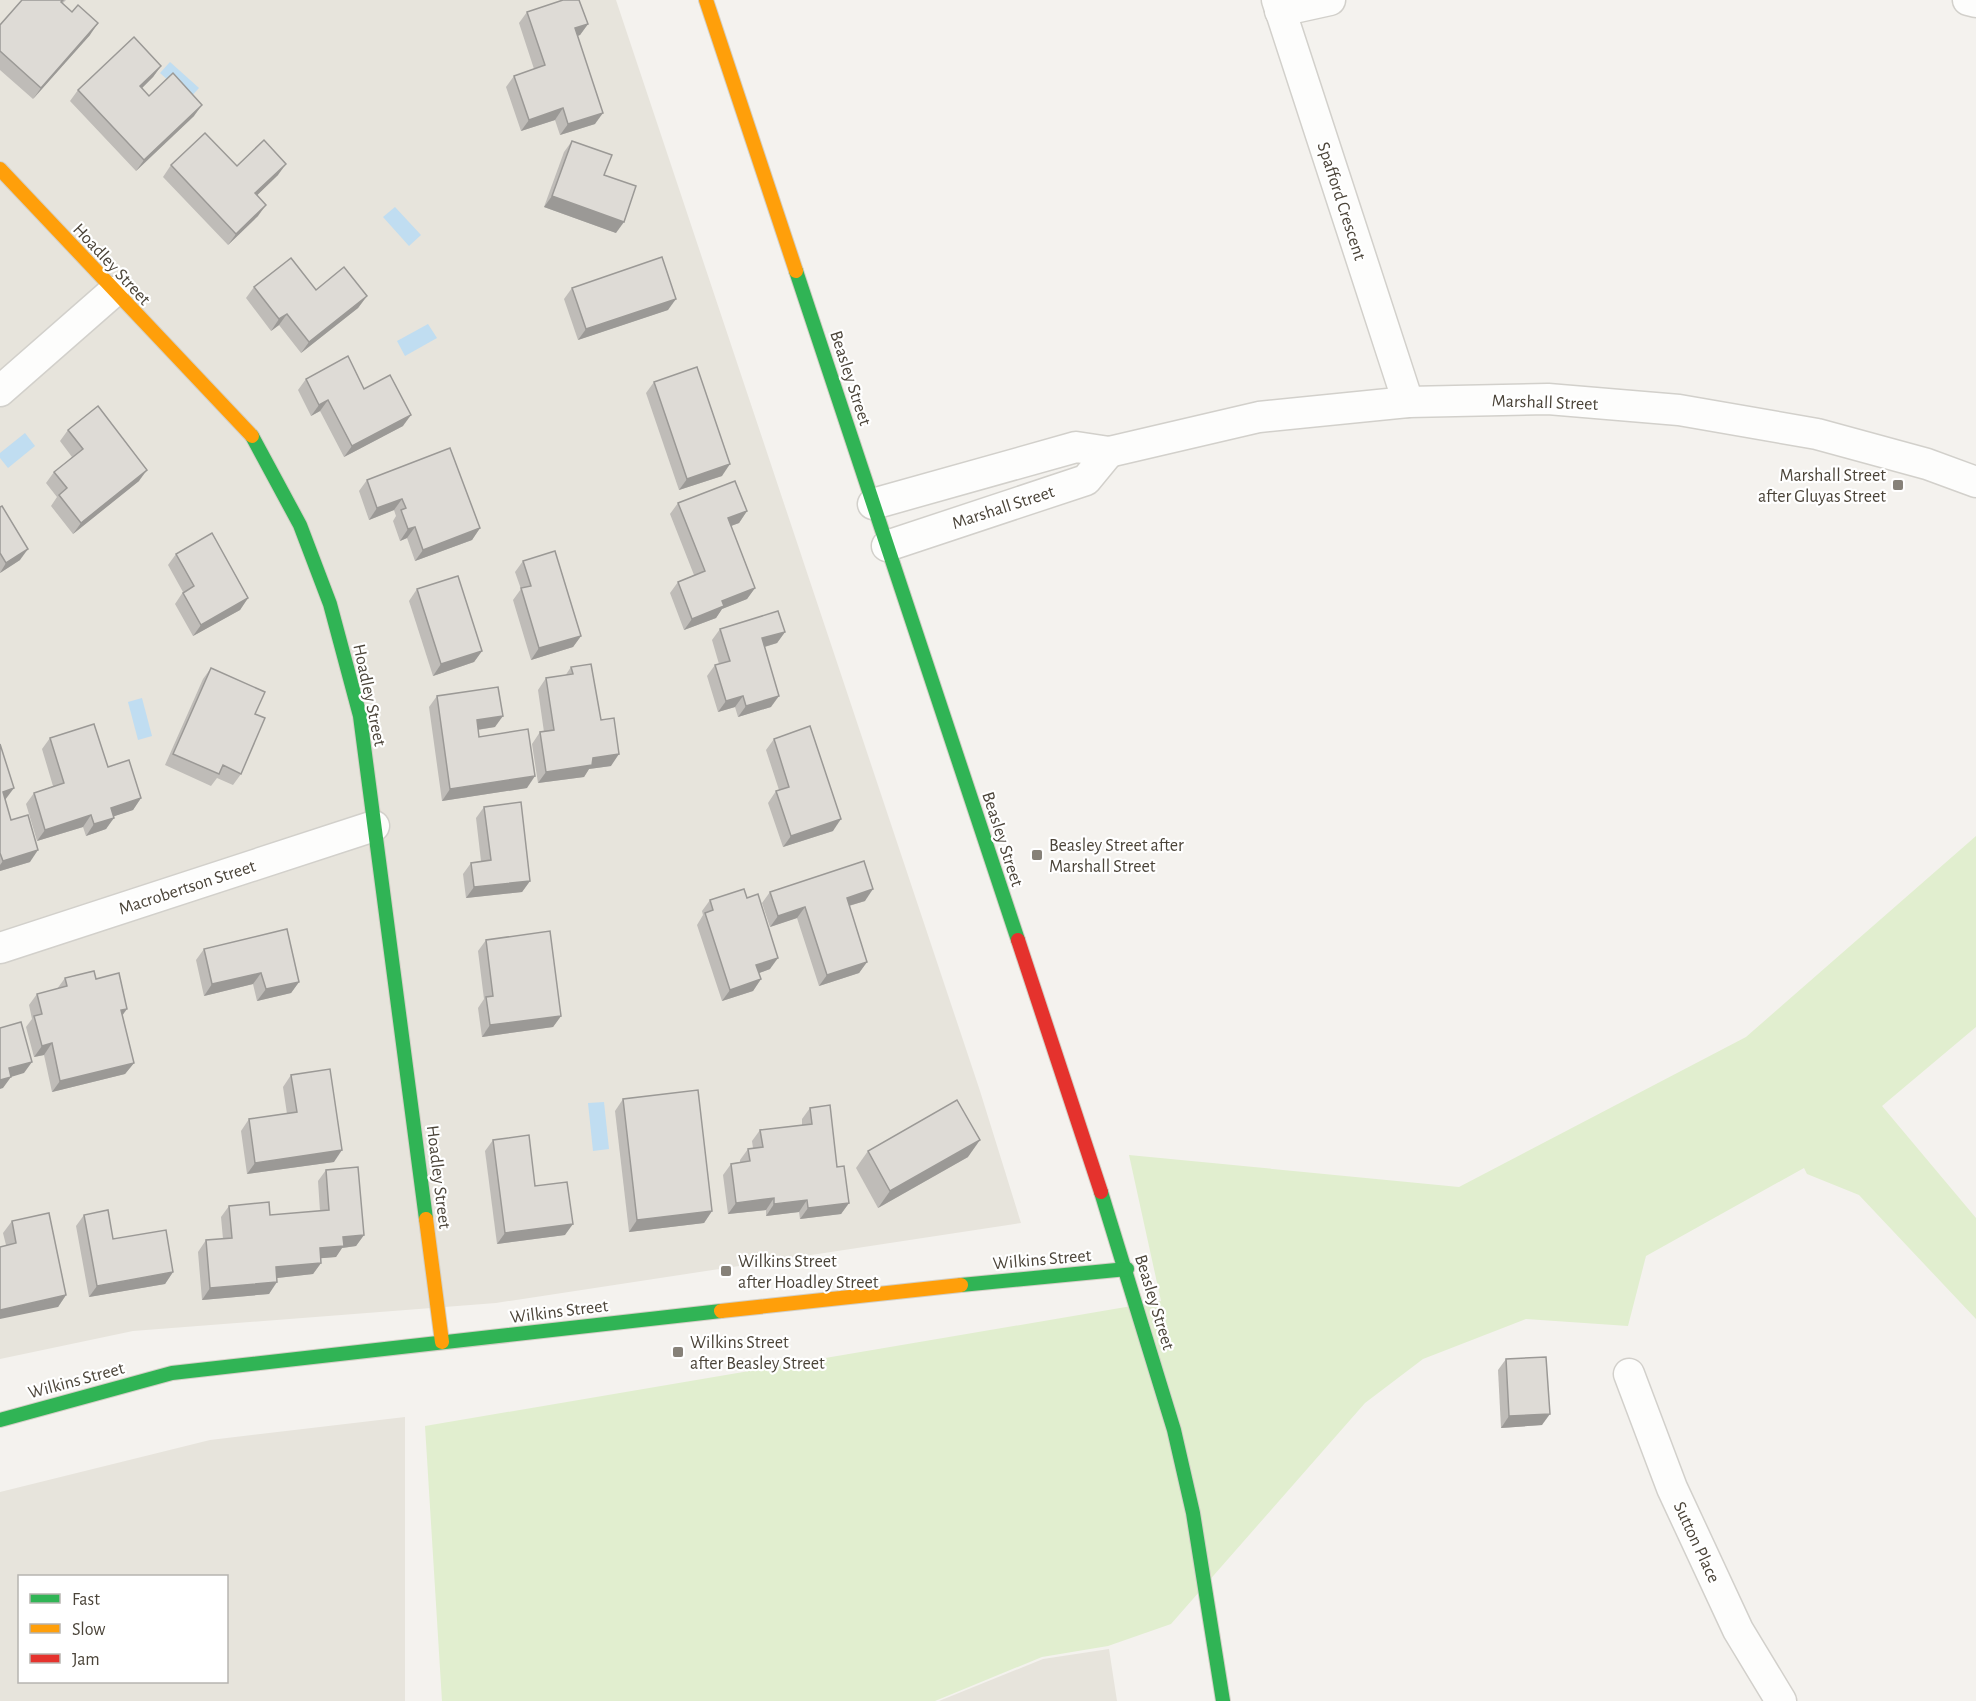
<svg xmlns="http://www.w3.org/2000/svg" width="1976" height="1701" font-family="'Alegreya Sans',sans-serif">
	<rect width="100%" height="100%" fill="#f4f2ee"/>
	<g fill="#e7e4dc" fill-rule="evenodd">
		<polygon points="0,0 616,0 980,1091 1021,1223 496,1303 133,1331 0,1359"/>
		<path d="M405,1417V1701H0V1492L210,1440ZM20,1576H226V1682H20Z"/>
		<polygon points="1109,1649 1117,1701 939,1701 1043,1659"/>
	</g>
	<polygon fill="#e1eecf" points="1976,836 1976,1027 1882,1106 1976,1218 1976,1319 1859,1195 1807,1174 1804,1168 1646,1256 1628,1326 1526,1319 1423,1359 1365,1403 1171,1624 1108,1646 1042,1657 935,1701 442,1701 425,1426 1161,1301 1129,1155 1459,1187 1746,1037"/>
	<g fill="#c0ddf1">
		<polygon points="170,62 199,88 189,99 160,73"/>
		<polygon points="395,207 421,235 409,246 383,217"/>
		<polygon points="428,324 437,338 405,356 397,341"/>
		<polygon points="25,433 35,446 8,468 0,458 0,453"/>
		<polygon points="142,698 152,736 138,740 128,702"/>
		<polygon points="604,1102 609,1149 593,1151 588,1103"/>
	</g>
	<g fill="none" stroke-linecap="round" stroke-linejoin="round">
		<g stroke="#d2d0cb" stroke-width="33">
			<g id="street">
				<polyline points="1277,0 1408,402"/>
				<polyline points="1968,0 1976,2"/>
				<polyline points="1280,11 1330,0"/>
				<polyline points="0,391 113,292"/>
				<polyline points="873,504 1076,447 1109,452 1259,417 1408,402 1548,399 1679,410 1817,434 1927,464 1976,482"/>
				<polyline points="887,546 1086,480 1109,452"/>
				<polyline points="0,948 374,826"/>
				<polyline points="1629,1374 1672,1488 1738,1630 1781,1701"/>
			</g>
		</g>
		<g stroke="#d3cfc5" stroke-width="16">
			<g id="fast">
				<polyline points="796,271 1018,940"/>
				<polyline points="252,436 300,525 330,604 360,716 426,1219"/>
				<polyline points="1101,1192 1174,1430 1193,1513 1223,1701"/>
				<polyline points="961,1285 1127,1269"/>
				<polyline points="0,1420 172,1373 721,1311"/>
			</g>
		</g>
		<g stroke="#d3cfc5" stroke-width="16">
			<g id="slow">
				<polyline points="706,0 796,271"/>
				<polyline points="0,169 252,436"/>
				<polyline points="426,1219 442,1342"/>
				<polyline points="721,1311 961,1285"/>
			</g>
		</g>
		<g stroke="#d3cfc5" stroke-width="16">
			<polyline id="jam" points="1018,940 1101,1192"/>
		</g>
		<use href="#street" stroke="#fdfdfc" stroke-width="30"/>
		<use href="#fast" stroke="#30b455" stroke-width="14"/>
		<use href="#slow" stroke="#ff9f0a" stroke-width="14"/>
		<use href="#jam" stroke="#e5322d" stroke-width="14"/>
	</g>
	<g fill="#bfbcb8">
		<polygon points="22,0 66,0 62,4 90,35 33,99 0,70 0,25"/>
		<polygon points="527,12 588,24 580,35 577,36 595,124 560,135 555,120 521,131 506,87 514,76 534,69 519,23"/>
		<polygon points="161,66 153,77 142,88 149,96 194,116 136,171 70,101 78,90"/>
		<polygon points="572,141 604,175 616,233 544,207 564,152"/>
		<polygon points="171,165 237,166 278,175 257,195 258,216 228,245 163,177"/>
		<polygon points="254,287 316,290 367,296 358,308 301,353 279,325 271,331 246,298"/>
		<polygon points="572,288 668,310 578,340 564,299"/>
		<polygon points="306,379 364,389 403,426 344,457 320,411 311,416 298,390"/>
		<polygon points="654,382 722,476 679,490 646,393"/>
		<polygon points="68,430 139,481 73,534 51,506 57,497 46,483 54,472 72,457 60,441"/>
		<polygon points="367,480 480,528 472,540 415,561 407,538 400,541 393,521 396,516 394,510 369,520 359,491"/>
		<polygon points="678,503 747,511 739,523 731,526 755,588 747,599 722,609 716,618 684,630 670,593 678,582 694,575 670,514"/>
		<polygon points="0,507 20,560 0,573"/>
		<polygon points="176,554 248,598 240,610 193,636 175,604 183,592 168,565"/>
		<polygon points="523,561 581,636 573,647 531,660 513,600 521,589 515,572"/>
		<polygon points="417,589 482,651 474,662 433,676 409,601"/>
		<polygon points="720,629 785,632 777,643 765,647 771,707 738,717 735,707 718,712 707,676 715,665 719,664 712,640"/>
		<polygon points="571,667 601,720 611,766 589,769 584,777 538,783 532,744 540,732 544,732 538,690 546,678 565,676"/>
		<polygon points="211,668 241,774 233,785 217,778 211,786 165,765 203,679"/>
		<polygon points="437,696 495,727 478,730 479,737 527,788 442,801 429,707"/>
		<polygon points="50,738 108,767 141,798 133,810 114,816 106,829 86,836 83,827 37,841 26,804 34,793 53,786 42,749"/>
		<polygon points="774,739 833,831 783,847 768,803 776,791 779,790 766,750"/>
		<polygon points="0,744 5,800 11,820 30,862 0,871"/>
		<polygon points="484,807 530,881 522,892 466,898 463,874 471,863 481,861 476,818"/>
		<polygon points="770,892 865,901 849,906 867,962 859,973 819,986 797,918 770,927 762,903"/>
		<polygon points="710,900 770,969 759,973 761,979 753,991 722,1001 697,925 703,915 702,911"/>
		<polygon points="486,940 561,1016 553,1027 482,1037 478,1008 484,999 478,951"/>
		<polygon points="204,949 299,982 291,993 257,1001 253,984 204,996 196,960"/>
		<polygon points="65,978 96,979 122,1016 134,1063 125,1074 52,1092 44,1055 34,1057 26,1027 32,1019 29,1005 37,994 57,989"/>
		<polygon points="291,1075 334,1162 247,1174 241,1131 249,1119 287,1114 283,1087"/>
		<polygon points="623,1099 712,1211 704,1223 629,1232 615,1111"/>
		<polygon points="810,1108 837,1167 849,1203 841,1214 800,1219 799,1212 766,1216 766,1210 728,1214 723,1175 731,1164 740,1162 740,1160 748,1149 753,1148 752,1141 760,1130 802,1125 802,1119"/>
		<polygon points="493,1140 535,1186 565,1235 497,1244 485,1151"/>
		<polygon points="868,1151 968,1157 878,1208 856,1168"/>
		<polygon points="326,1170 364,1235 356,1246 342,1248 336,1257 321,1258 321,1263 313,1274 277,1278 269,1294 202,1300 198,1252 206,1240 223,1239 221,1217 229,1206 270,1215 320,1211 318,1181"/>
		<polygon points="84,1215 113,1239 173,1272 165,1284 89,1297 76,1226"/>
		<polygon points="12,1221 66,1295 58,1307 6,1245 3,1233"/>
		<polygon points="1506,1359 1542,1425 1501,1428 1498,1370"/>
	</g>
	<g fill="#9b9996">
		<polygon points="98,23 90,35 33,99 41,88"/>
		<polygon points="588,24 580,35 567,40 575,28"/>
		<polygon points="161,66 153,77 132,98 140,86"/>
		<polygon points="202,105 194,116 136,171 144,160"/>
		<polygon points="563,108 555,120 521,131 529,120"/>
		<polygon points="603,113 595,124 560,135 568,124"/>
		<polygon points="286,164 278,175 247,205 255,193"/>
		<polygon points="552,196 624,222 616,233 544,207"/>
		<polygon points="266,205 258,216 228,245 236,234"/>
		<polygon points="367,296 358,308 301,353 309,342"/>
		<polygon points="676,299 668,310 578,340 586,329"/>
		<polygon points="287,314 279,325 271,331 279,319"/>
		<polygon points="328,400 320,411 311,416 319,405"/>
		<polygon points="411,415 403,426 344,457 352,446"/>
		<polygon points="730,464 722,476 679,490 687,479"/>
		<polygon points="147,470 139,481 73,534 81,523"/>
		<polygon points="402,499 394,510 369,520 377,508"/>
		<polygon points="747,511 739,523 720,530 728,518"/>
		<polygon points="415,527 407,538 400,541 408,529"/>
		<polygon points="480,528 472,540 415,561 423,550"/>
		<polygon points="28,549 20,560 0,573 6,563"/>
		<polygon points="755,588 747,599 722,609 716,618 684,630 692,619 722,601"/>
		<polygon points="248,598 240,610 193,636 201,625"/>
		<polygon points="785,632 777,643 754,650 762,638"/>
		<polygon points="581,636 573,647 531,660 539,648"/>
		<polygon points="482,651 474,662 433,676 441,664"/>
		<polygon points="743,696 735,707 718,712 726,701"/>
		<polygon points="779,696 771,707 738,717 746,706"/>
		<polygon points="503,716 495,727 469,731 477,720"/>
		<polygon points="619,754 611,766 589,769 584,777 538,783 546,772 593,758"/>
		<polygon points="535,776 527,788 442,801 450,789"/>
		<polygon points="14,788 5,800 3,792"/>
		<polygon points="141,798 133,810 103,820 111,808"/>
		<polygon points="91,815 83,827 37,841 45,830"/>
		<polygon points="114,818 106,829 86,836 94,824"/>
		<polygon points="841,819 833,831 783,847 791,836"/>
		<polygon points="38,850 30,862 0,871 0,865 3,861"/>
		<polygon points="530,881 522,892 466,898 474,887"/>
		<polygon points="873,889 865,901 838,909 847,898"/>
		<polygon points="805,907 797,918 770,927 778,916"/>
		<polygon points="778,958 770,969 748,977 756,965"/>
		<polygon points="867,962 859,973 819,986 827,975"/>
		<polygon points="261,973 253,984 204,996 212,984"/>
		<polygon points="761,979 753,991 722,1001 730,990"/>
		<polygon points="299,982 291,993 257,1001 266,989"/>
		<polygon points="127,1009 119,1020 121,1010"/>
		<polygon points="561,1016 553,1027 482,1037 490,1025"/>
		<polygon points="52,1043 44,1055 34,1057 42,1046"/>
		<polygon points="32,1062 24,1073 11,1077 3,1088 0,1089 0,1080 9,1068"/>
		<polygon points="134,1063 125,1074 52,1092 60,1081"/>
		<polygon points="980,1140 968,1157 878,1208 890,1191"/>
		<polygon points="342,1150 334,1162 247,1174 255,1163"/>
		<polygon points="774,1198 766,1210 728,1214 736,1203"/>
		<polygon points="807,1200 799,1212 766,1216 774,1204"/>
		<polygon points="849,1203 841,1214 800,1219 808,1208"/>
		<polygon points="712,1211 704,1223 629,1232 637,1220"/>
		<polygon points="573,1224 565,1235 497,1244 505,1233"/>
		<polygon points="364,1235 356,1246 342,1248 336,1257 312,1259 320,1248 343,1237"/>
		<polygon points="321,1263 313,1274 268,1279 276,1267"/>
		<polygon points="173,1272 165,1284 89,1297 97,1286"/>
		<polygon points="277,1282 269,1294 202,1300 210,1288"/>
		<polygon points="66,1295 58,1307 0,1319 0,1310"/>
		<polygon points="1550,1414 1542,1425 1501,1428 1509,1416"/>
	</g>
	<g fill="#dedbd6" stroke="#9b9996" stroke-width="1.5">
		<polygon points="22,0 63,0 61,2 72,12 78,5 98,23 41,88 0,51 0,25"/>
		<polygon points="563,0 579,0 588,24 575,28 603,113 568,124 563,108 529,120 514,76 545,65 527,12"/>
		<polygon points="134,37 161,66 140,86 149,96 173,73 202,105 144,160 78,90"/>
		<polygon points="205,133 237,166 264,140 286,164 255,193 266,205 236,234 171,165"/>
		<polygon points="572,141 612,155 604,175 636,186 624,222 552,196"/>
		<polygon points="662,257 676,299 586,329 572,288"/>
		<polygon points="291,258 316,290 344,267 367,296 309,342 287,314 279,319 254,287"/>
		<polygon points="348,356 364,389 390,375 411,415 352,446 328,400 319,405 306,379"/>
		<polygon points="697,367 730,464 687,479 654,382"/>
		<polygon points="98,406 147,470 81,523 59,495 67,488 54,472 83,449 68,430"/>
		<polygon points="450,448 480,528 423,550 415,527 408,529 401,510 406,508 402,499 377,508 367,480"/>
		<polygon points="735,481 747,511 728,518 755,588 722,601 724,606 692,619 678,582 705,571 678,503"/>
		<polygon points="2,506 28,549 6,563 0,553 0,507"/>
		<polygon points="212,533 248,598 201,625 183,593 194,586 176,554"/>
		<polygon points="555,551 581,636 539,648 521,588 531,586 523,561"/>
		<polygon points="458,576 482,651 441,664 417,589"/>
		<polygon points="778,611 785,632 762,638 779,696 746,706 743,696 726,701 715,665 730,661 720,629"/>
		<polygon points="591,664 601,720 614,718 619,754 593,758 592,765 546,772 540,732 554,730 546,678 573,674 571,667"/>
		<polygon points="211,668 265,692 255,714 265,718 241,774 223,765 219,774 173,754"/>
		<polygon points="498,687 503,716 477,720 479,737 528,729 535,776 450,789 437,696"/>
		<polygon points="94,724 108,767 129,760 141,798 111,808 114,818 94,824 91,815 45,830 34,793 64,783 50,738"/>
		<polygon points="810,726 841,819 791,836 776,791 789,787 774,739"/>
		<polygon points="0,744 14,788 3,792 11,820 28,815 38,850 3,861 0,853"/>
		<polygon points="521,802 530,881 474,887 471,863 491,860 484,807"/>
		<polygon points="864,861 873,889 847,898 867,962 827,975 805,907 778,916 770,892"/>
		<polygon points="744,889 747,898 758,894 778,958 756,965 761,979 730,990 705,913 713,910 710,900"/>
		<polygon points="287,929 299,982 266,989 261,973 212,984 204,949"/>
		<polygon points="550,931 561,1016 490,1025 486,997 493,996 486,940"/>
		<polygon points="94,971 96,979 119,973 127,1009 121,1010 134,1063 60,1081 52,1043 42,1046 34,1016 42,1014 37,994 67,986 65,978"/>
		<polygon points="21,1022 32,1062 9,1068 11,1077 0,1080 0,1028"/>
		<polygon points="330,1069 342,1150 255,1163 249,1119 297,1112 291,1075"/>
		<polygon points="698,1090 712,1211 637,1220 623,1099"/>
		<polygon points="957,1100 980,1140 890,1191 868,1151"/>
		<polygon points="830,1105 837,1167 844,1166 849,1203 808,1208 807,1200 774,1204 774,1198 736,1203 731,1164 750,1161 748,1149 763,1147 760,1130 812,1124 810,1108"/>
		<polygon points="529,1135 535,1186 567,1182 573,1224 505,1233 493,1140"/>
		<polygon points="358,1167 364,1235 343,1237 344,1246 320,1248 321,1263 276,1267 277,1282 210,1288 206,1240 232,1238 229,1206 269,1202 270,1215 329,1210 326,1170"/>
		<polygon points="108,1210 113,1239 166,1230 173,1272 97,1286 84,1215"/>
		<polygon points="49,1213 66,1295 0,1310 0,1247 16,1243 12,1221"/>
		<polygon points="1546,1357 1550,1414 1509,1416 1506,1359"/>
	</g>
	<g fill="#868178" stroke="#fff" stroke-width="2">
		<rect x="1892" y="479" width="12" height="12" rx="3"/>
		<rect x="1031" y="849" width="12" height="12" rx="3"/>
		<rect x="720" y="1265" width="12" height="12" rx="3"/>
		<rect x="672" y="1346" width="12" height="12" rx="3"/>
	</g>
	<g text-anchor="middle" stroke-width="4.5" stroke-linejoin="round" paint-order="stroke">
		<g font-size="18" fill="#4b4439" stroke="#fff">
			<text transform="translate(1342 201) rotate(72)" y="6">Spafford Crescent</text>
			<text transform="translate(112 264) rotate(47)" y="6">Hoadley Street</text>
			<text transform="translate(851 378) rotate(72)" y="6">Beasley Street</text>
			<text transform="translate(1545 402) rotate(2)" y="6">Marshall Street</text>
			<text transform="translate(1003 507) rotate(-18)" y="6">Marshall Street</text>
			<text transform="translate(370 695) rotate(78)" y="6">Hoadley Street</text>
			<text transform="translate(1003 839) rotate(72)" y="6">Beasley Street</text>
			<text transform="translate(187 887) rotate(-18)" y="6">Macrobertson Street</text>
			<text transform="translate(439 1177) rotate(83)" y="6">Hoadley Street</text>
			<text transform="translate(1042 1259) rotate(-5)" y="6">Wilkins Street</text>
			<text transform="translate(1155 1302) rotate(73)" y="6">Beasley Street</text>
			<text transform="translate(559 1311) rotate(-7)" y="6">Wilkins Street</text>
			<text transform="translate(76 1380) rotate(-15)" y="6">Wilkins Street</text>
			<text transform="translate(1697 1542) rotate(65)" y="6">Sutton Place</text>
		</g>
		<g font-size="18" fill="#4b4439" stroke="#fff" text-anchor="start">
			<text x="1886" y="481" text-anchor="end">Marshall Street<tspan x="1886" dy="21">after Gluyas Street</tspan></text>
			<text x="1049" y="851">Beasley Street after<tspan x="1049" dy="21">Marshall Street</tspan></text>
			<text x="738" y="1267">Wilkins Street<tspan x="738" dy="21">after Hoadley Street</tspan></text>
			<text x="690" y="1348">Wilkins Street<tspan x="690" dy="21">after Beasley Street</tspan></text>
		</g>
	</g>
	<rect x="18" y="1575" width="210" height="108" fill="#ffffff" stroke="#b7b4b0" stroke-width="1.5"/>
	<rect x="30" y="1594" width="30" height="9" fill="#30b455" stroke="#b7b4b0" stroke-width="1.5"/>
	<text x="72" y="1605" font-size="18" fill="#4b4439">Fast</text>
	<rect x="30" y="1624" width="30" height="9" fill="#ff9f0a" stroke="#b7b4b0" stroke-width="1.5"/>
	<text x="72" y="1635" font-size="18" fill="#4b4439">Slow</text>
	<rect x="30" y="1654" width="30" height="9" fill="#e5322d" stroke="#b7b4b0" stroke-width="1.5"/>
	<text x="72" y="1665" font-size="18" fill="#4b4439">Jam</text>
</svg>
